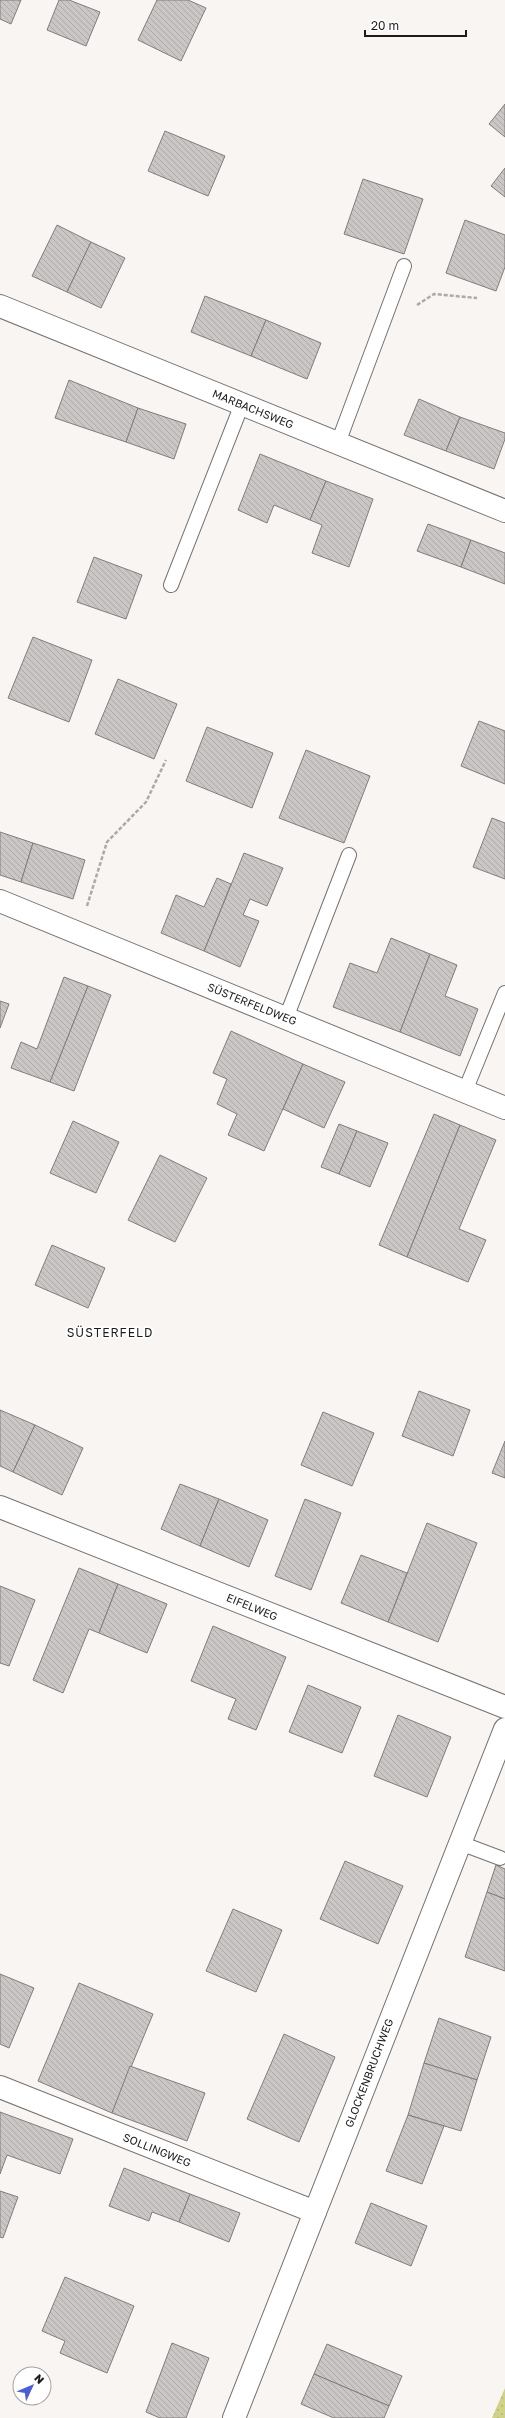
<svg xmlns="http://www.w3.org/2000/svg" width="505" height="2418" font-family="'Golos Text',sans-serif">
	<defs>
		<pattern id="grass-dots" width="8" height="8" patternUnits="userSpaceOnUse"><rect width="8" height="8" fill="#cfd288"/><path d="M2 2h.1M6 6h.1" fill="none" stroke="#b1b475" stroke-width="1.8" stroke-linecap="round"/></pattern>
		<pattern id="building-back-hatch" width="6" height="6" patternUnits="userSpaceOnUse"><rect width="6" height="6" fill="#cbc6c6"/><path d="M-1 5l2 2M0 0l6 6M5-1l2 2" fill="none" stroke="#aeaaaa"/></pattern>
	</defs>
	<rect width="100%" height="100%" fill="#f9f5f3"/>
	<polygon fill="url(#grass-dots)" points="505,2388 505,2418 492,2418"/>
	<g fill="url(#building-back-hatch)" stroke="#817d7d">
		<polygon points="0,0 21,0 11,24 0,19"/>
		<polygon points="59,0 69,0 100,12 86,46 47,30"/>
		<polygon points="157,0 188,0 206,8 181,61 138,40"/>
		<polygon points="505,104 505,137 489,124"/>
		<polygon points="165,131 225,156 208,196 148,171"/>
		<polygon points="505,168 505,197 491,186"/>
		<polygon points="363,179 423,199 404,254 344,234"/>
		<polygon points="465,220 505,235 505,267 496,291 446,273"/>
		<polygon points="57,225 91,242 67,292 32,276"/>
		<polygon points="91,242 125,258 101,308 67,292"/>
		<polygon points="205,296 266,320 251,356 191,332"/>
		<polygon points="266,320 321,343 307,379 251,356"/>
		<polygon points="69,380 138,408 126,442 55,418"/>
		<polygon points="419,399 460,417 446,451 404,435"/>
		<polygon points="138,408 186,424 174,459 126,442"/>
		<polygon points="460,417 505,433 505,439 494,469 446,451"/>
		<polygon points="260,454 326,481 310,520 274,505 267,523 238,510"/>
		<polygon points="326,481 373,499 349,567 312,553 322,525 310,520"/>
		<polygon points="428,524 471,540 461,567 417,551"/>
		<polygon points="471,540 505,553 505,584 461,567"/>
		<polygon points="94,557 142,575 126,619 77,602"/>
		<polygon points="33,637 92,660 69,722 8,698"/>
		<polygon points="118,679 177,704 154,759 95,734"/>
		<polygon points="479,721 505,731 505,784 461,766"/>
		<polygon points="207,727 273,753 252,808 186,781"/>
		<polygon points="306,750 370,776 344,843 279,818"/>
		<polygon points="492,818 505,823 505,879 473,867"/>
		<polygon points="0,832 33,843 21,882 0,875"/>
		<polygon points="33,843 85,860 73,899 21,882"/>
		<polygon points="244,853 283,868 267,906 250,899 243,915 259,921 240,967 204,951"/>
		<polygon points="217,878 231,884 204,951 161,933 176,895 204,907"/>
		<polygon points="391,938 430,954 400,1032 333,1007 350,963 377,973"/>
		<polygon points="430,954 457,965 445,996 478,1009 460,1056 400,1032"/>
		<polygon points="64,977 88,986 50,1082 11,1068 21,1042 37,1049"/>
		<polygon points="88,986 111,995 74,1091 50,1082"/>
		<polygon points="0,1001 9,1004 0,1028"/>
		<polygon points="231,1031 303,1064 264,1151 228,1135 237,1114 217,1104 227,1079 213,1073"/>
		<polygon points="303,1064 345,1082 324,1128 283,1109"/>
		<polygon points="434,1114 460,1125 407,1257 379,1245"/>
		<polygon points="73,1121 119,1142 96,1193 50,1173"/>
		<polygon points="339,1124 357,1131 339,1174 321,1167"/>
		<polygon points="460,1125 496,1140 459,1229 486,1240 468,1282 407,1257"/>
		<polygon points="357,1131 388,1143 370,1187 339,1174"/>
		<polygon points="160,1155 207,1178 175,1242 128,1220"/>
		<polygon points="52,1245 105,1268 88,1308 35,1285"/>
		<polygon points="419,1391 470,1410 453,1456 402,1436"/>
		<polygon points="0,1410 35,1425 13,1472 0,1466"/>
		<polygon points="323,1412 374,1433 352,1486 301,1465"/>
		<polygon points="35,1425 83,1448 62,1495 13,1472"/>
		<polygon points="505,1441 505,1478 492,1473"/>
		<polygon points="180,1484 219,1499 200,1546 161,1529"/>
		<polygon points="219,1499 268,1520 249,1567 200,1546"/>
		<polygon points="305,1499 341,1513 311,1590 275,1576"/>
		<polygon points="427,1523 477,1543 438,1642 388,1622"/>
		<polygon points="361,1555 407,1573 388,1622 341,1603"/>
		<polygon points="79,1568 118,1584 99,1633 89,1629 63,1693 33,1680"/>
		<polygon points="118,1584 167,1604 147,1653 99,1633"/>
		<polygon points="0,1586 35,1600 9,1666 0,1663"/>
		<polygon points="213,1626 286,1657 256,1730 228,1719 236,1699 191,1681"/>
		<polygon points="308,1685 361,1707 342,1753 289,1732"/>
		<polygon points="398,1715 451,1737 427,1797 374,1776"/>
		<polygon points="345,1861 403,1886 378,1944 320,1919"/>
		<polygon points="496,1865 505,1869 505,1899 487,1892"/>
		<polygon points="487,1892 505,1899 505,1971 465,1957"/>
		<polygon points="233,1909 282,1930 256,1992 206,1971"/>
		<polygon points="0,1974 34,1988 9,2048 0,2044"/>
		<polygon points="79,1983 153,2014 112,2113 38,2081"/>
		<polygon points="439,2018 491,2037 477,2080 424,2063"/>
		<polygon points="284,2034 335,2057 299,2142 247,2119"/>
		<polygon points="424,2063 477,2080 461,2131 408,2115"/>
		<polygon points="130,2066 205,2093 187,2141 112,2113"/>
		<polygon points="0,2112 73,2139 60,2174 7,2155 0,2174"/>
		<polygon points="408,2115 444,2126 422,2184 386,2171"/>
		<polygon points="124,2168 190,2194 179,2222 152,2212 149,2221 109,2206"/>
		<polygon points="0,2191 18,2197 3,2238 0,2237"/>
		<polygon points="190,2194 240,2213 229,2242 179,2222"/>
		<polygon points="371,2203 427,2226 411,2266 355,2243"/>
		<polygon points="65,2277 134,2306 107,2373 60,2353 65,2341 42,2331"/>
		<polygon points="172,2343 209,2358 186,2418 160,2418 146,2412"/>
		<polygon points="327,2344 402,2376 389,2406 314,2374"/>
		<polygon points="314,2374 389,2406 384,2418 334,2418 301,2404"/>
	</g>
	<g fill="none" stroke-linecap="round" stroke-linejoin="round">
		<g stroke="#767270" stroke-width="16">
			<g id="lane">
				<polyline points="338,443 404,266"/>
				<polyline points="171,585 242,404"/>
				<polyline points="286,1018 349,855"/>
				<polyline points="465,1091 505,993"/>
				<polyline points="460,1843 500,1858"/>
			</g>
		</g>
		<g stroke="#767270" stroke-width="24">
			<g id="street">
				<polyline points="0,306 505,511"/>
				<polyline points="0,901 505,1108"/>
				<polyline points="0,1507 505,1707"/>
				<polyline points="0,2087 315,2212"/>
				<polyline points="234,2418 505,1729"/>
			</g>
		</g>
		<g stroke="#aca9a7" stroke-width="2.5" stroke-dasharray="4 2" stroke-linecap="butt">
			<polyline points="417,305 434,294 477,298"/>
			<polyline points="87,906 107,842 146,802 166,760"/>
		</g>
		<use href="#lane" stroke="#fff" stroke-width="14"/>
		<use href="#street" stroke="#fff" stroke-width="22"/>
	</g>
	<g text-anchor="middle" stroke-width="3.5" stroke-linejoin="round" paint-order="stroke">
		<g font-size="11" fill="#1e1c1b" stroke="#fff">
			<text transform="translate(253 409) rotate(22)" y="4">MARBACHSWEG</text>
			<text transform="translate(252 1004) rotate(22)" y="4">SÜSTERFELDWEG</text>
			<text transform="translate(252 1607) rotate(22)" y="4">EIFELWEG</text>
			<text transform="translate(369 2073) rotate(-69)" y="4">GLOCKENBRUCHWEG</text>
			<text transform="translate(157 2150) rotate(22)" y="4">SOLLINGWEG</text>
		</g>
		<g font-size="12" letter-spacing="1" fill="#1e1c1b" stroke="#fff">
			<text x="110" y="1337">SÜSTERFELD</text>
		</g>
	</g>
	<g transform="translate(32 2386) rotate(46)"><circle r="19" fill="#ffffff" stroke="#a5a4a4"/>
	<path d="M0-3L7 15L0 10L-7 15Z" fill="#4b5ed3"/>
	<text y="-6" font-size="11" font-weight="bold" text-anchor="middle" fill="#1e1c1b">N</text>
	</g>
	<path d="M365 30v6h101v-6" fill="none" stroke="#1e1c1b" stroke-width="2"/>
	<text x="371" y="30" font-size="12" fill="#1e1c1b" stroke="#ffffff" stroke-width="3" paint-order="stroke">20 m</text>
</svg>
